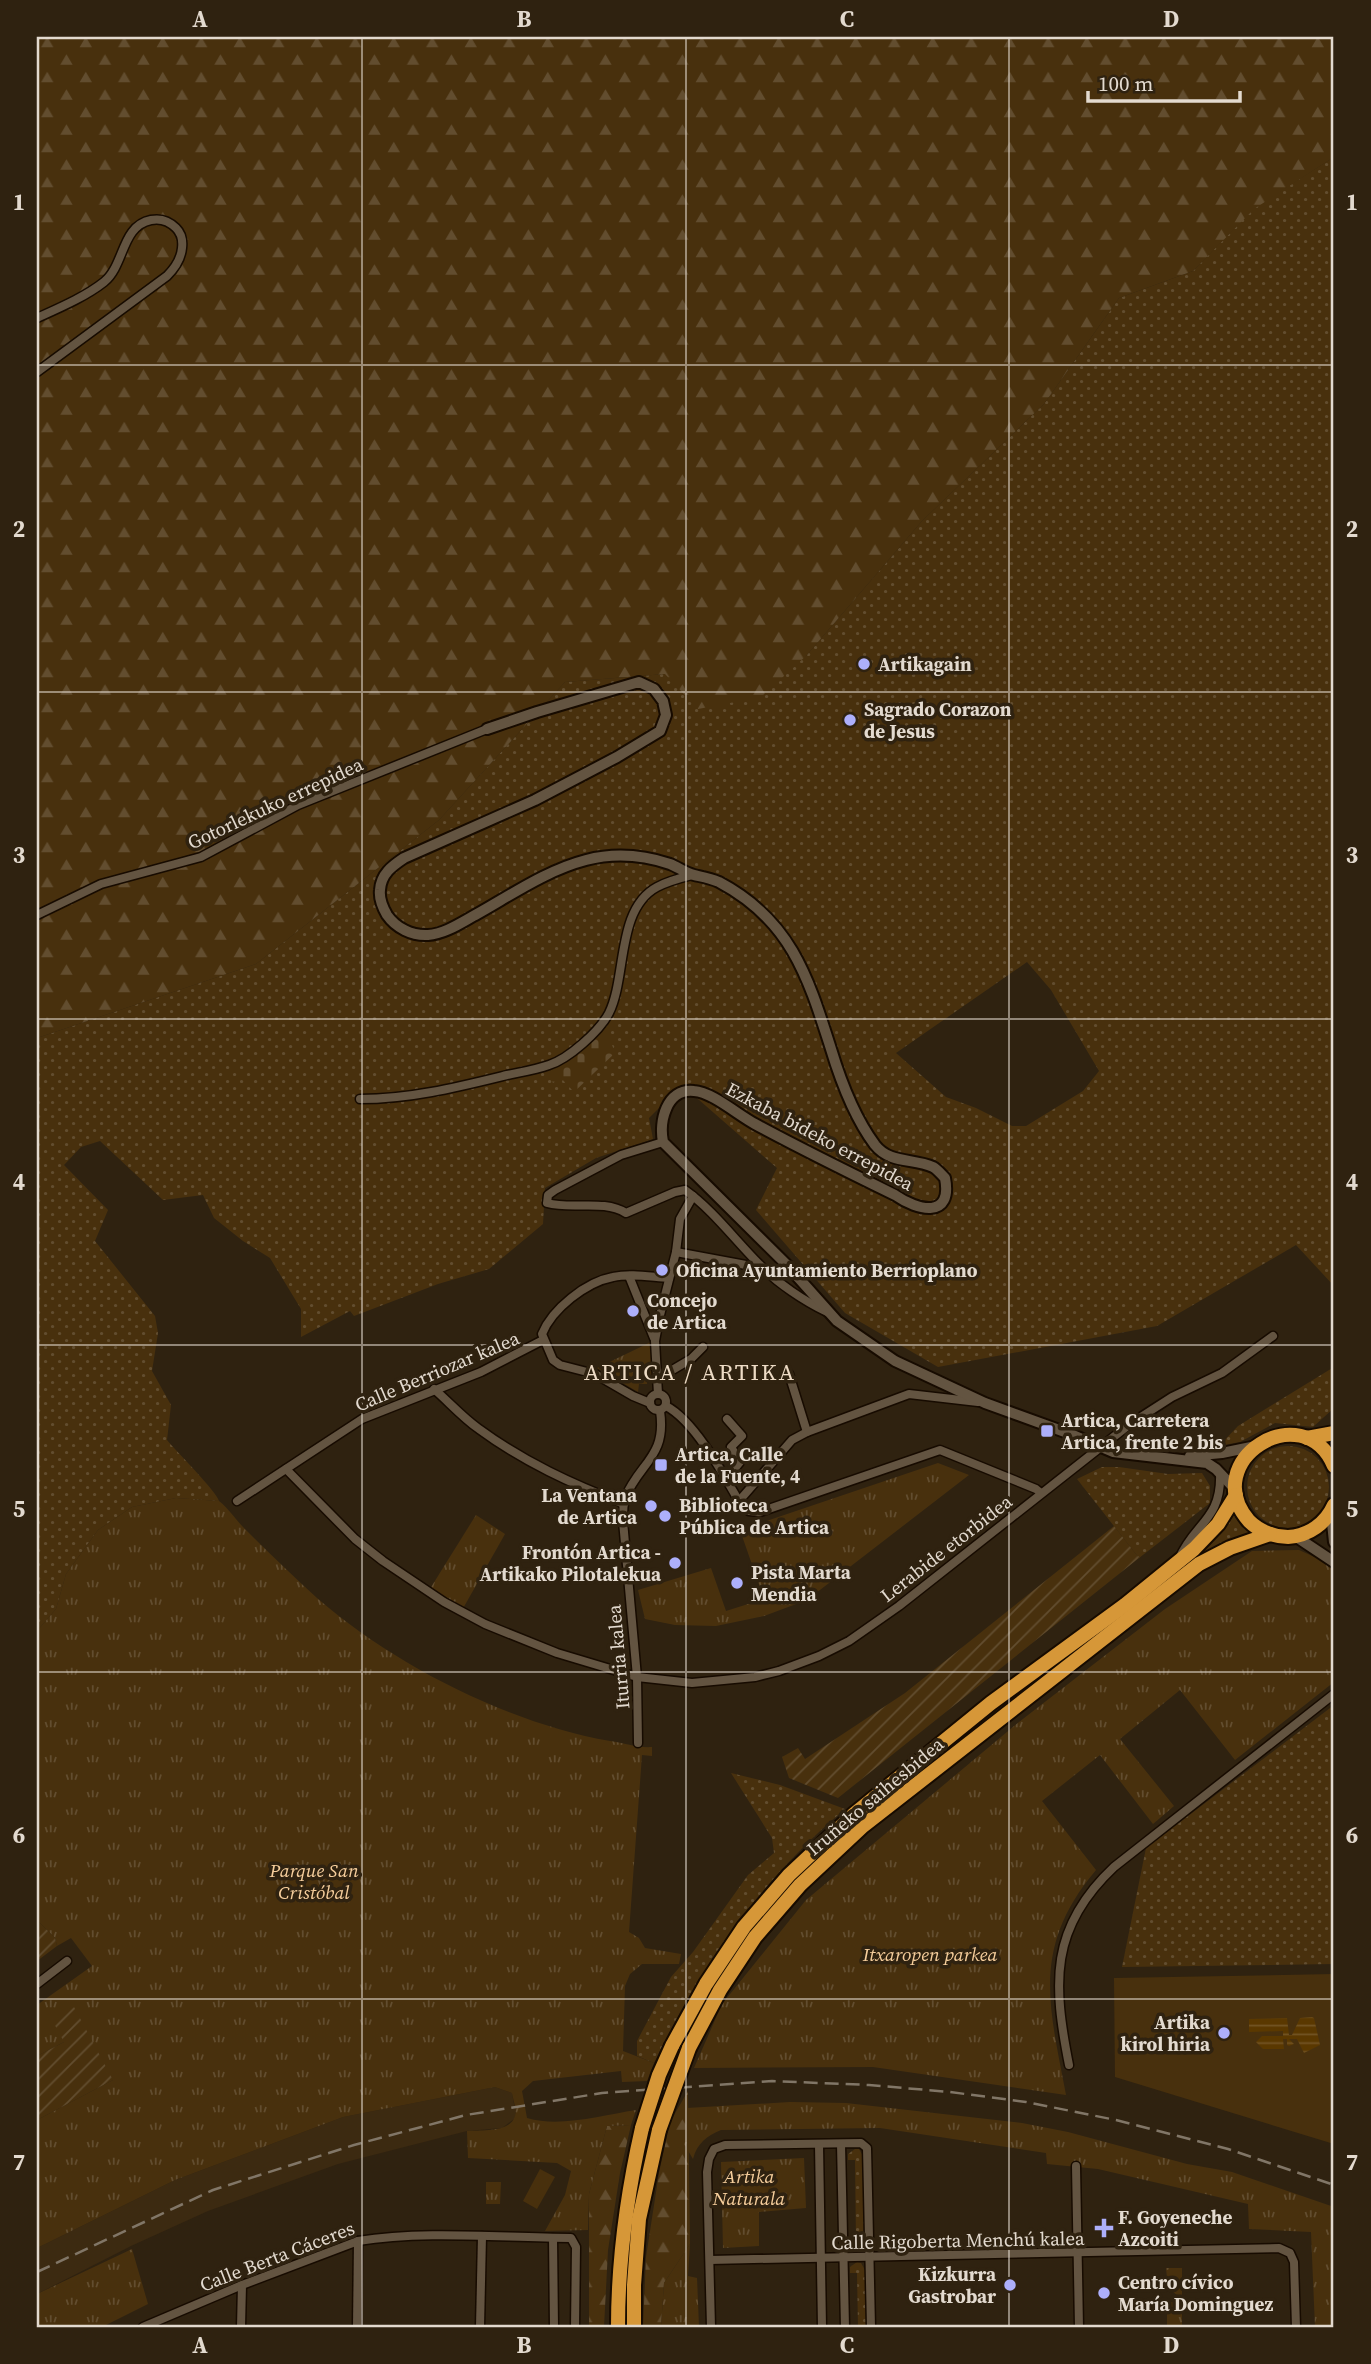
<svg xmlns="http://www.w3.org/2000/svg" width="1371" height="2364" font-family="'Source Serif 4',serif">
	<defs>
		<pattern id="grass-dots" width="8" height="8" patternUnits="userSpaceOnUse" patternTransform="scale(1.75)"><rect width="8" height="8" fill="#48300d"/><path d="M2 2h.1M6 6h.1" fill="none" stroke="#624d2f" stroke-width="1.8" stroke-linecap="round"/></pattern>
		<pattern id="forest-firs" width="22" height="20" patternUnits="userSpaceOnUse" patternTransform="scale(1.75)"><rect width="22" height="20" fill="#48300d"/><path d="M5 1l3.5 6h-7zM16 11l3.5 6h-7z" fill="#624d2f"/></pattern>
		<pattern id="cemetery-stones" width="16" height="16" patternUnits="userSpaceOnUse" patternTransform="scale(1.75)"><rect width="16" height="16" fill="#48300d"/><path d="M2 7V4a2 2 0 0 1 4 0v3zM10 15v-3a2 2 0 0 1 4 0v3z" fill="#624d2f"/></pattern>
		<pattern id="park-tufts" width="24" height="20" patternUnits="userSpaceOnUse" patternTransform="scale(1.75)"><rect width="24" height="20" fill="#48300d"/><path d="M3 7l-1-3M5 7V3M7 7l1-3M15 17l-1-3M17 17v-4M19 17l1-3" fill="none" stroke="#624d2f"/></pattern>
		<pattern id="garden-furrows" width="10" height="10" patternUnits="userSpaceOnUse" patternTransform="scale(1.75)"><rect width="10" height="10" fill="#48300d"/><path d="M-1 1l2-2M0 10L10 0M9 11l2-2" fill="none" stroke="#624d2f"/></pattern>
		<pattern id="water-rules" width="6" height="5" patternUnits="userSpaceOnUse" patternTransform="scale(1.75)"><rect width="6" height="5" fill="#5a3800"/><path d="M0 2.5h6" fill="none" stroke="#725424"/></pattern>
	</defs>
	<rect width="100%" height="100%" fill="#2f2210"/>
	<polygon fill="#3c2a11" points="495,2087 512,2093 516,2115 514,2119 502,2128 467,2131 338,2164 208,2211 131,2246 37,2294 37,2248 175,2180 343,2117"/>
	<g fill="url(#grass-dots)" fill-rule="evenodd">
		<path d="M1334,157V1286L1296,1245L1157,1326L938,1367L845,1313L756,1210L777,1168L682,1085L649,1118L653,1139L596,1158L545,1188L543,1224L489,1269L438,1284L354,1316L350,1311L301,1337V1309L270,1258L243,1241L214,1218L203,1195L163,1200L100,1141L81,1147L64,1165L108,1210L95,1241L155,1316L158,1333L152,1371L171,1405L167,1440C176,1451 217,1492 219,1501L176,1498L132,1507L98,1530L66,1574L56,1609L37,1631V1038L256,964L439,820L565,682L665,674L806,656L922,521L1044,404L1119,298L1193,271L1254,208ZM1027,962L1051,990L1099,1071L1083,1091L1026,1126H1012L976,1108L946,1097L896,1053Z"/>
		<polygon points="1334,1367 1334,1408 1313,1427 1275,1423 1240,1442 1219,1446 1238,1426"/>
		<circle cx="1288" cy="1487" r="41"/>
		<polygon points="1102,1467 1119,1467 1168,1474 1202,1473 1210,1486 1210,1503 1139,1558 1077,1479"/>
		<polygon points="1233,1514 1241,1526 1251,1534 1216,1546 1197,1557"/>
		<polygon points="1334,1705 1334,1964 1122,1967 1146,1848"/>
		<path d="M731,1773L780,1785L845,1809C759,1882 703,1962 654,2063L637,2056V2041L671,1977L693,1952L748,1875L774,1853L772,1838Z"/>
		<polygon points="855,2149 859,2149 863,2156 864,2243 864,2247 857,2252 851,2250 848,2244 856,2243 855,2160 848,2160 848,2154"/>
		<polygon points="857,2262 861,2263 865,2270 866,2327 858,2327 857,2273 850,2273 850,2267"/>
	</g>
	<g fill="url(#forest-firs)">
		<polygon points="37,37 1334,37 1334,157 1254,209 1193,271 1119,298 1044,404 922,521 806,656 761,697 698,709 665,674 565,682 439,820 256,964 37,1038"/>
		<polygon points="688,2091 690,2244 664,2283 661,2327 643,2327 646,2257 659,2173 670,2122"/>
		<polygon points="631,2125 620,2173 608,2250 604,2327 589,2327 589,2194 607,2126"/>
	</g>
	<polygon fill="url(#cemetery-stones)" points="601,1032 611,1042 615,1053 574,1092 561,1078 553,1083 549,1076"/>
	<g fill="url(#park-tufts)">
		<polygon points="651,1342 654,1379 647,1379 647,1384 639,1384 638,1392 597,1368"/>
		<polygon points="938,1463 969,1475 807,1600 764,1616 716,1626 675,1625 645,1619 638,1590 711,1568 726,1611 764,1599 740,1530"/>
		<path d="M176,1498L219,1501C229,1509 235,1519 244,1528C268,1552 292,1575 317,1598C395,1666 509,1723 610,1741C625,1743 637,1748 652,1747V1756L642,1755L629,1932L639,1938L645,1948L681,1954L679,1964H642L630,1974L625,1986L623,2051L654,2063L647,2081L622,2082L621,2071L533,2081L522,2091L527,2118C560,2128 603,2115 636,2110L631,2125L607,2126L589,2194L588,2230L545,2231L565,2195L571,2171L557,2163L468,2158L467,2131C481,2130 510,2133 515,2116C517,2110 513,2099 512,2093L495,2087L343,2117L175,2180L37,2248V2120L113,2080L64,2042L37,2056V2005L92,1966L71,1938L57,1946L55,1938L37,1920V1631L56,1609L66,1574L98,1530L132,1507Z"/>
		<polygon points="476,1515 505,1534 461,1612 428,1592"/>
		<path d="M1299,1550L1330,1564L1334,1570V1682L1235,1760L1180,1690L1120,1739L1174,1806L1153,1824L1100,1755L1042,1801L1096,1870C1031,1947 1049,2005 1066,2095L873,2067L694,2068L722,2004L806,1900L1019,1722L1165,1609L1252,1551Z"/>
		<path d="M790,2102L846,2103L1022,2123L1068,2132L1187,2164L1232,2172L1334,2207V2327H1315L1311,2232L1249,2229L1248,2204L1098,2169L1047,2164L1046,2153L880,2128L721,2130C707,2136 697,2143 693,2159L684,2144L687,2108Z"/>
		<polygon points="804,2158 806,2208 759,2212 759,2246 723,2248 721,2162"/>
		<polygon points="486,2182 501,2182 500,2204 486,2204"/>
		<polygon points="690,2244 688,2276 697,2278 699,2327 661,2327 664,2283"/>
		<polygon points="132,2249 148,2304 102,2327 37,2327 37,2294"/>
		<polygon points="1166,2268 1182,2268 1182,2295 1177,2295 1168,2288"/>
		<rect x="1167" y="2302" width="15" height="25"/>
	</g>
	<g fill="url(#garden-furrows)">
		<polygon points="1114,1526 1139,1558 838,1798 789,1778 782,1757 798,1748 805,1759 905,1693"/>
		<polygon points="37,1920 55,1938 57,1946 37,1961"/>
		<polygon points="74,2007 113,2080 37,2120 37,2056 64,2042 51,2018"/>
	</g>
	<g fill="#48300d">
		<polygon points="1334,1974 1334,2144 1115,2077 1114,1978"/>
		<polygon points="540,2169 555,2177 537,2209 523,2201"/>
	</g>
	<polygon fill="url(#water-rules)" points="1312,2017 1314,2018 1320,2045 1304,2053 1297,2039 1289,2039 1294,2044 1289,2046 1287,2045 1287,2039 1283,2039 1284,2049 1263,2049 1256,2042 1262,2036 1283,2036 1283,2031 1249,2032 1249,2019 1287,2018 1289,2035 1292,2035 1300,2018"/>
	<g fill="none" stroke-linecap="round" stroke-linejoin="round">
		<g stroke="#170b00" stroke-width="11">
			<g id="minor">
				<path d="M37,318C59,308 85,297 104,282C125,265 121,226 151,220C161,218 169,221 176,228C181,233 183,240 182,248C181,259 175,268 167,276L37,372"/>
				<polyline points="37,915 101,884 201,857 298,805 487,729"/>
				<path d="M360,1099C411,1099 458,1087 507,1075C521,1072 535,1070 549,1065C568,1059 599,1032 609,1013C627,977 616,909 657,887C668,881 680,878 692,875"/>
				<path d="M663,1142L621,1155L555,1190L548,1195L547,1203C573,1210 603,1199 626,1213L675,1192L685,1190C713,1210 735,1240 759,1264C777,1283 804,1301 827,1312"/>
				<polyline points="676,1252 762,1268"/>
				<polyline points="629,1276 654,1338"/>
				<polyline points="789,1374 807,1432"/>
				<polyline points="657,1379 691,1359 703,1347"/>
				<path d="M434,1389C449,1402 463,1418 479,1429C524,1462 572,1484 624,1504"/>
				<circle cx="658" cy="1402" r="8"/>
				<polyline points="658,1394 655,1341 659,1319 676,1252 680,1219 693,1196"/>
				<path d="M650,1403L633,1396L595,1374L560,1365L553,1360L542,1334C552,1309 586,1282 613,1277C631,1273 651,1277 669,1278"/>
				<path d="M666,1406C695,1421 725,1477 741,1505L749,1511L760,1512L940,1450L1036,1489L1041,1493"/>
				<polyline points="286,1469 355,1539 383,1561 444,1602 485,1624 557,1653 637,1677 692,1683 755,1677 779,1671 819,1656 849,1641 899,1606 1130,1424 1172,1397 1222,1373 1273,1336"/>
				<polyline points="726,1479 740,1462 731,1447 742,1436 727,1419"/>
				<polyline points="237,1501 362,1419 481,1372 543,1340"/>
				<polyline points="739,1501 792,1440 807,1432 909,1394 978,1402"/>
				<path d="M1179,1559C1194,1523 1222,1520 1220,1473"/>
				<path d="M638,1743L637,1677L623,1521C623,1514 623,1505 625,1498C639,1463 667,1457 660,1411"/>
				<polyline points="37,1984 67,1961"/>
				<path d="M1069,2065C1053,1984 1049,1928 1114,1867L1334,1694"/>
				<polyline points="841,2144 845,2327"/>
				<polyline points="819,2145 822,2327"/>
				<polyline points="1076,2166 1079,2327"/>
				<polyline points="553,2238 554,2327"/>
				<polyline points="710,2260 1279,2248 1290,2253 1294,2262 1296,2327"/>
				<path d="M143,2327L242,2285L358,2241C426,2230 502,2238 571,2238L576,2247L575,2327"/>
				<polyline points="241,2327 242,2285"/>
				<polyline points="357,2327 358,2241"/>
				<polyline points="480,2327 482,2236"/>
				<polyline points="711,2327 707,2172 709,2159 714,2149 725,2145 861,2143 867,2148 871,2327"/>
			</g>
		</g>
		<g stroke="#170b00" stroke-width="14">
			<g id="tertiary">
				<path d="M487,729L537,712L639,682L654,689L663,701L666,715L660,731L617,757L535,800L404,858C392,866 381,874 380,890C379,898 383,908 387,915C396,928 412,936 428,935C445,934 462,922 477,914C511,895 547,870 586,860C613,853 643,855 670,864C678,867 685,873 694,875C703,877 710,878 719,882C791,920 808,977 831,1049C841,1082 854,1117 875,1145C890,1164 913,1158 933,1167C937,1169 941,1174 945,1178C953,1219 918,1211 895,1195C848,1172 801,1149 755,1124C738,1115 712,1092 694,1091C666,1088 659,1122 663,1142L787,1265L837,1321L895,1361L985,1403L1073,1435L1113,1452L1207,1463L1216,1469L1235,1489"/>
				<polyline points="1190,1456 1222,1453 1256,1446"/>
				<polyline points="1331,1513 1334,1542"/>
				<polyline points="1295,1536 1334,1562"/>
			</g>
		</g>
		<g stroke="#170b00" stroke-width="18">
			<g id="trunk">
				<polyline points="1307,1438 1334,1433"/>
				<path d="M1334,1466C1303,1394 1197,1461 1249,1521C1259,1531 1274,1537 1288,1537C1309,1536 1326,1523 1334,1505"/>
				<polyline points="672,2046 706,1984 744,1927 789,1875 853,1815 991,1703 1125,1605 1194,1549 1218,1524 1236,1495"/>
				<polyline points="689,2048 720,1990 755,1937 800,1885 863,1826 1199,1564 1230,1548 1270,1534"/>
				<path d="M618,2327C618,2260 627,2194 642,2128"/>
				<polyline points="634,2327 634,2285 639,2219 659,2130"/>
			</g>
		</g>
		<use href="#minor" stroke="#635441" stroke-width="8"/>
		<use href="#tertiary" stroke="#635441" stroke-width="10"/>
		<use href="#trunk" stroke="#d69738" stroke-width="14"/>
		<polyline stroke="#817667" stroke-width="2.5" stroke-dasharray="14 7" stroke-linecap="butt" points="37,2272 213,2190 354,2145 466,2115 602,2093 772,2081 869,2085 950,2092 1026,2102 1116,2120 1228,2149 1334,2185"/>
		<g stroke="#170b00" stroke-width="18" stroke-linecap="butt">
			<g id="trunk-bridge">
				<polyline points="642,2128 659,2075 672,2046"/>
				<polyline points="659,2130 689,2048"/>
			</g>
		</g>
		<use href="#trunk-bridge" stroke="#d69738" stroke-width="14"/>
	</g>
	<path fill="none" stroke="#e3dacf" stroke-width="2" stroke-opacity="0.55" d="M362,37V2327M686,37V2327M1009,37V2327M37,365H1334M37,692H1334M37,1019H1334M37,1345H1334M37,1672H1334M37,1999H1334"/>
	<g fill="#adaffb" stroke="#2f2210" stroke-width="2.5">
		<circle cx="864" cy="664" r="7"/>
		<circle cx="850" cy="720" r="7"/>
		<circle cx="662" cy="1270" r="7"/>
		<circle cx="633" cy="1311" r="7"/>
		<rect x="1040" y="1424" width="14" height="14" rx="3.5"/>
		<rect x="654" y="1458" width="14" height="14" rx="3.5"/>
		<circle cx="651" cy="1506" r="7"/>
		<circle cx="665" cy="1516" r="7"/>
		<circle cx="675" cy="1563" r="7"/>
		<circle cx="737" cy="1583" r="7"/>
		<circle cx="1224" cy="2033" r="7"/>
		<path d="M1100.5 2217.5h7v7h7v7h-7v7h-7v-7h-7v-7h7z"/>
		<circle cx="1010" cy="2285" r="7"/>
		<circle cx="1104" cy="2293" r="7"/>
	</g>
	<g text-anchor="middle" stroke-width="7" stroke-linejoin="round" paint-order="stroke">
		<g font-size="19" font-weight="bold" fill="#e3dacf" stroke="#2f2210" text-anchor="start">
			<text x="878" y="671">Artikagain</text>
			<text x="864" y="716">Sagrado Corazon<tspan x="864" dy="22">de Jesus</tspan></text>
			<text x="676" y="1277">Oficina Ayuntamiento Berrioplano</text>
			<text x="647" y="1307">Concejo<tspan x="647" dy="22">de Artica</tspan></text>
			<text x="1061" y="1427">Artica, Carretera<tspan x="1061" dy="22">Artica, frente 2 bis</tspan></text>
			<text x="675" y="1461">Artica, Calle<tspan x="675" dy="22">de la Fuente, 4</tspan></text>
			<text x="637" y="1502" text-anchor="end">La Ventana<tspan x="637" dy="22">de Artica</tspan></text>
			<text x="679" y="1512">Biblioteca<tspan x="679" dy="22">Pública de Artica</tspan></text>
			<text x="661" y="1559" text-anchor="end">Frontón Artica -<tspan x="661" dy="22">Artikako Pilotalekua</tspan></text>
			<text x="751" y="1579">Pista Marta<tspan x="751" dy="22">Mendia</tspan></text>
			<text x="1210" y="2029" text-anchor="end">Artika<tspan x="1210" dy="22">kirol hiria</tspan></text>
			<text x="1118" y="2224">F. Goyeneche<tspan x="1118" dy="22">Azcoiti</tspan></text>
			<text x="996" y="2281" text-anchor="end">Kizkurra<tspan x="996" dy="22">Gastrobar</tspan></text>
			<text x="1118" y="2289">Centro cívico<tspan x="1118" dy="22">María Dominguez</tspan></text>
		</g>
		<g font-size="19" fill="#e3dacf" stroke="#2f2210">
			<text transform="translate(275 803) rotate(-25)" y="7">Gotorlekuko errepidea</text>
			<text transform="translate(820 1136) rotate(28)" y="7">Ezkaba bideko errepidea</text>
			<text transform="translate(437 1371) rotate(-23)" y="7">Calle Berriozar kalea</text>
			<text transform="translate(946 1548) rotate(-38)" y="7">Lerabide etorbidea</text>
			<text transform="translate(618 1657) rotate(-95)" y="7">Iturria kalea</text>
			<text transform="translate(875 1796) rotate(-40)" y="7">Iruñeko saihesbidea</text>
			<text transform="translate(958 2240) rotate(-1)" y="7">Calle Rigoberta Menchú kalea</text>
			<text transform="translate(277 2256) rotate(-21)" y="7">Calle Berta Cáceres</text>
		</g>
		<g font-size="19" font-style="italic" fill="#f6ce9c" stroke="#2f2210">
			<text x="314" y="1877">Parque San<tspan x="314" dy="22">Cristóbal</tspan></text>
			<text x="930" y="1961">Itxaropen parkea</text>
			<text x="749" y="2183">Artika<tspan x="749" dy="22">Naturala</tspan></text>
		</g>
		<g font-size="23" letter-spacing="2" fill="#eddbc5" stroke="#2f2210">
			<text x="690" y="1380">ARTICA / ARTIKA</text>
		</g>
	</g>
	<rect width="1371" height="2364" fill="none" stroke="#2f2210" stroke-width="77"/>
	<path d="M1088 91v10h152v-10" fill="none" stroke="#e3dacf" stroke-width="3.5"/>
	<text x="1098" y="91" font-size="21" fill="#e3dacf" stroke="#2f2210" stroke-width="5" paint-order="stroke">100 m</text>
	<rect x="38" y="38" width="1294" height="2288" fill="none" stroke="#e3dacf" stroke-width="2.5"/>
	<g font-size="23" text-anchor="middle" font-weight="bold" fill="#e3dacf">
		<text x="200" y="27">A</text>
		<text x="524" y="27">B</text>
		<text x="847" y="27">C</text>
		<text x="1171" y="27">D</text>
		<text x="19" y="210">1</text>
		<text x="1352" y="210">1</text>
		<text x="19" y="537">2</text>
		<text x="1352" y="537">2</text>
		<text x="19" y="863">3</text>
		<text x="1352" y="863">3</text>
		<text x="19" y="1190">4</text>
		<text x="1352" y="1190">4</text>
		<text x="19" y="1517">5</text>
		<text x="1352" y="1517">5</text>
		<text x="19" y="1843">6</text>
		<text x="1352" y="1843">6</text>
		<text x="19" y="2170">7</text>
		<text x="1352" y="2170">7</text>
		<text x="200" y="2353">A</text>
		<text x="524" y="2353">B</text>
		<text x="847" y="2353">C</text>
		<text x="1171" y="2353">D</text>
	</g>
</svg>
